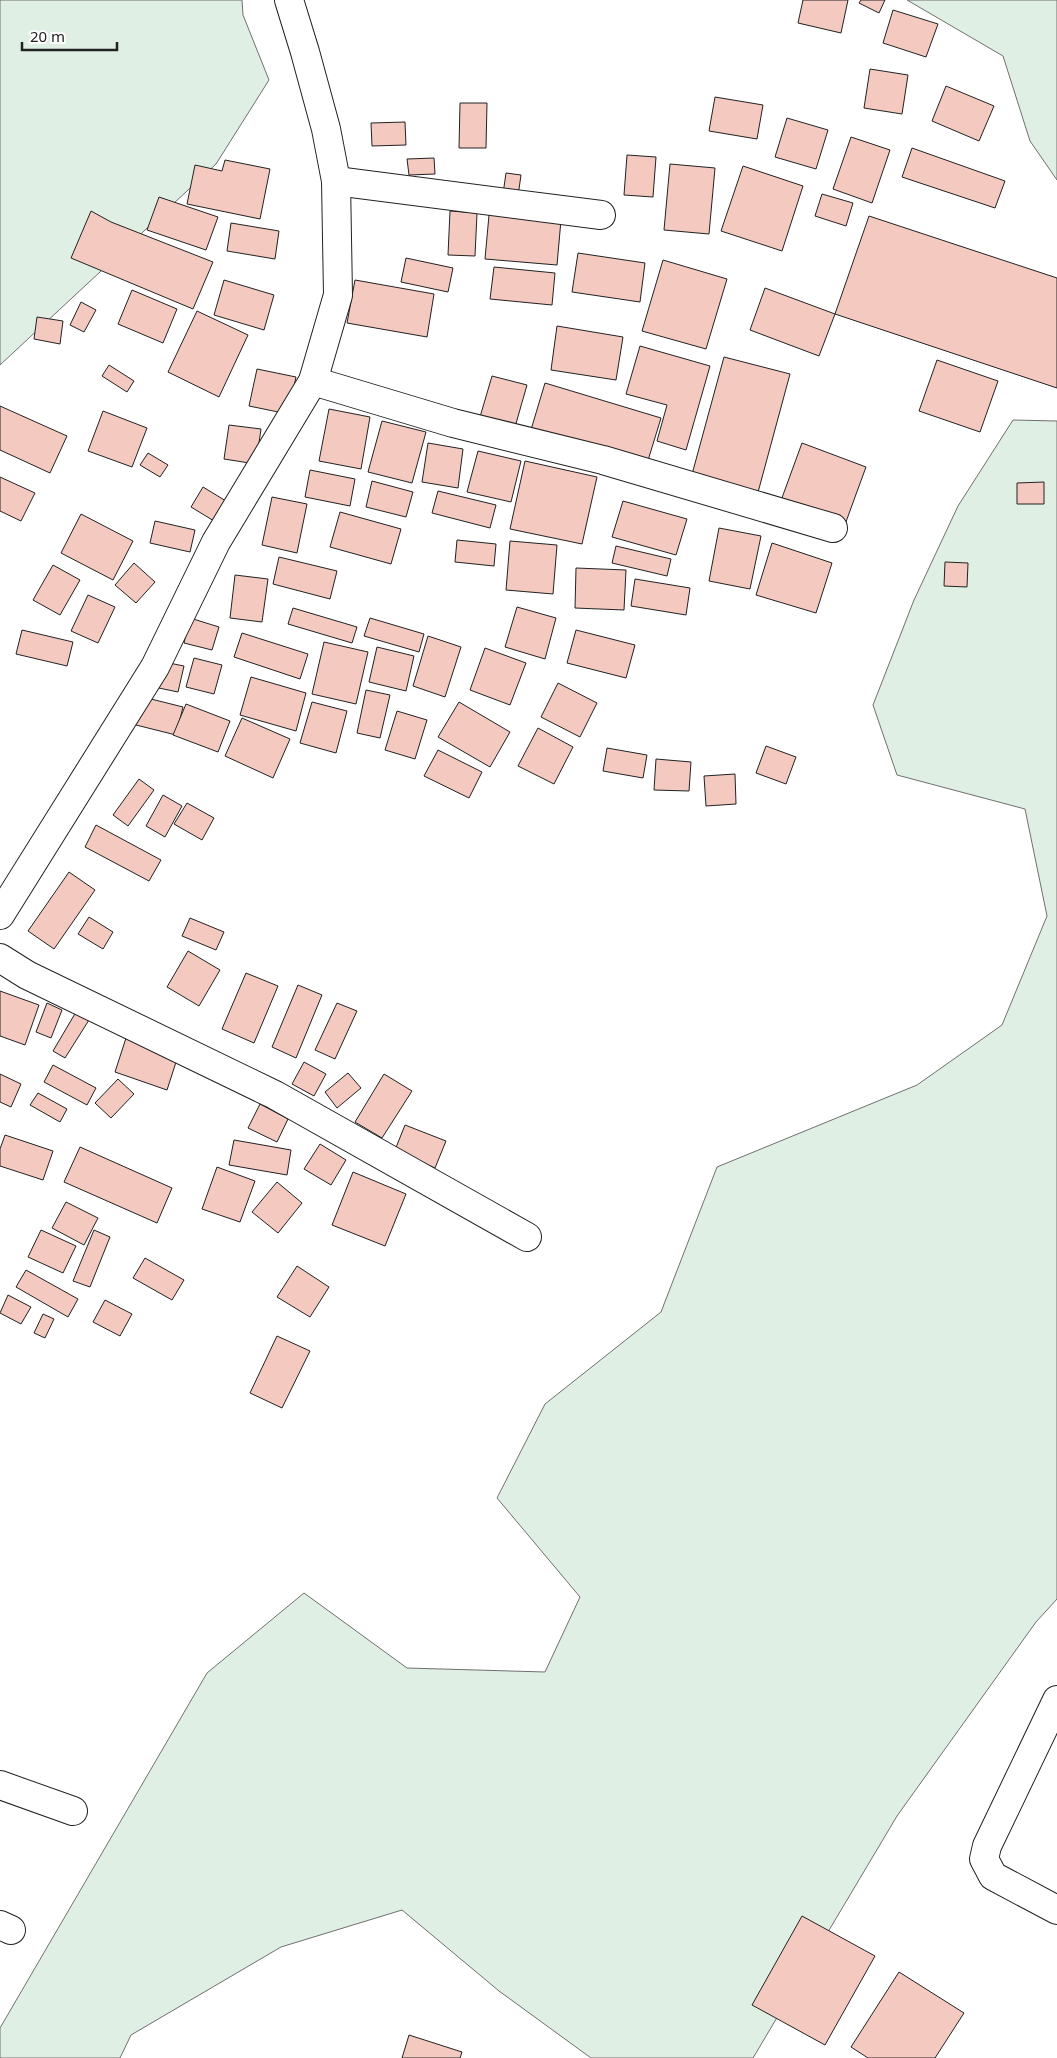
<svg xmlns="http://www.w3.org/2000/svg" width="1057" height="2058" font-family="'Noto Sans',sans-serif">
	<rect width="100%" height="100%" fill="#fff"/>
	<g fill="#e0efe3" stroke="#6f6f6f">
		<polygon points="0,0 242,0 243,15 269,80 216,164 0,365"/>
		<polygon points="907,0 1057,0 1057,180 1030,141 1003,56"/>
		<polygon points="1013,420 1057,421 1057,1599 1036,1622 897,1816 753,2058 591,2058 499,1991 402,1910 281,1947 131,2035 120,2058 0,2058 0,2028 207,1673 304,1593 407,1668 545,1672 580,1597 497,1498 545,1404 661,1312 717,1167 917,1085 1002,1025 1047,916 1025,809 897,775 873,705 914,600 958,506"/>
	</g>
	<g fill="#f3c9c0" stroke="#222">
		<polygon points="803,0 848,0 841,33 798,23"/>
		<polygon points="861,0 885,0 879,13 859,3"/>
		<polygon points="893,10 938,24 926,57 883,43"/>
		<polygon points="870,69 908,75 902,114 864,108"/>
		<polygon points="946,86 994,106 979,141 932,121"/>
		<polygon points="715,97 763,105 757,139 709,131"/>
		<polygon points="460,103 487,103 486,148 459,148"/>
		<polygon points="787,118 828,130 816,169 775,157"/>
		<polygon points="405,122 406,145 372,146 371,123"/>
		<polygon points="851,137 890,150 872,203 833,189"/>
		<polygon points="912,148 1005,181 995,208 902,177"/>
		<polygon points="627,155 656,157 653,197 624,195"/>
		<polygon points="434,158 435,174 409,175 407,159"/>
		<polygon points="225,160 270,169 260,219 187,204 195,165 222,171"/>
		<polygon points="670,164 715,168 709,234 664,230"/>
		<polygon points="743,166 803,186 782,251 721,231"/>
		<polygon points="506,173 521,175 518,196 503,194"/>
		<polygon points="822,194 853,203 846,226 815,216"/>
		<polygon points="159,197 218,217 206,250 147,230"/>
		<polygon points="91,211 111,222 213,262 193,309 71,258"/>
		<polygon points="450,211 477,213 475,256 448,255"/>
		<polygon points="489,215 561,220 557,265 485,259"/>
		<polygon points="869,216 1057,278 1057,388 835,314"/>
		<polygon points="231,223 279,231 275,259 227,251"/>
		<polygon points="578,253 645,263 640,302 572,292"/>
		<polygon points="406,258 453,268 448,292 401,282"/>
		<polygon points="663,260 727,279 706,349 642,331"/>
		<polygon points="494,267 555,273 552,305 490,299"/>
		<polygon points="224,280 274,295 264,330 214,315"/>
		<polygon points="355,280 434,294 427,337 347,323"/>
		<polygon points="765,288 835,314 819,356 750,330"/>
		<polygon points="132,290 177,309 163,343 118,324"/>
		<polygon points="81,302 96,310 84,332 70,325"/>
		<polygon points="197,311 248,335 219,397 168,372"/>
		<polygon points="37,317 63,321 60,344 34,339"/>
		<polygon points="557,326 623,337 616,380 551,370"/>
		<polygon points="640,346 710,366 686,450 657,441 667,405 626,394"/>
		<polygon points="724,357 790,374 757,496 691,478"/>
		<polygon points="937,360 998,381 980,432 919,411"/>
		<polygon points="109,365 134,381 127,392 102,376"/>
		<polygon points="257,369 296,377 288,414 249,406"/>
		<polygon points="492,376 527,385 515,427 480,417"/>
		<polygon points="545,383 661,418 646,467 530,433"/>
		<polygon points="0,406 67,436 50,473 0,450"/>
		<polygon points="329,409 370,417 361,469 319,461"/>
		<polygon points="103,411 147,428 132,467 88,451"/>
		<polygon points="382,421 426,432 412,483 368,472"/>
		<polygon points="229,425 261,429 256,464 224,459"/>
		<polygon points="428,443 463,449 458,488 422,482"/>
		<polygon points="802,443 866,467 843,530 779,506"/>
		<polygon points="478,451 521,461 511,502 467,492"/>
		<polygon points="148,453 168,465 160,477 140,465"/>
		<polygon points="525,461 597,477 582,544 510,529"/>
		<polygon points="310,470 355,479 350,506 305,497"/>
		<polygon points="0,477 35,493 21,521 0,511"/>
		<polygon points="372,481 413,492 406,517 366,507"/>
		<polygon points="1044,482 1044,504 1017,504 1017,483"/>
		<polygon points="203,487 226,501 214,521 191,507"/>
		<polygon points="438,491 496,505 490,528 432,513"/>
		<polygon points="272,497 307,504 297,553 262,545"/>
		<polygon points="623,501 687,519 676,555 612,537"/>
		<polygon points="340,512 401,529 391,564 330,547"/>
		<polygon points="81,514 133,541 113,580 61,553"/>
		<polygon points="155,521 195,530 190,552 150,543"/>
		<polygon points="719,528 761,536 750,589 709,581"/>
		<polygon points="457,540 496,544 494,566 455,562"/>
		<polygon points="510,541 557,545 553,594 506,590"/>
		<polygon points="772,543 832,563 816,613 756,595"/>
		<polygon points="616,546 671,559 667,576 612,563"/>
		<polygon points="279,557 337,571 330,599 273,584"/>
		<polygon points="945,562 968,563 967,587 944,586"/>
		<polygon points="134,563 155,582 136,603 115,585"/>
		<polygon points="53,565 80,580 60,615 33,600"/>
		<polygon points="576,568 626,570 624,610 575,608"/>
		<polygon points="235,575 268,579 262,622 230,618"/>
		<polygon points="635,579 690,588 686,615 631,606"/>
		<polygon points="88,595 115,607 98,643 71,631"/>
		<polygon points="517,607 556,618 545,659 505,647"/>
		<polygon points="293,608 357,627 352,643 288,624"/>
		<polygon points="190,618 219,627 212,650 184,643"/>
		<polygon points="370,618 424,634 419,652 364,636"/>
		<polygon points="22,630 73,642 67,666 16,654"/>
		<polygon points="576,630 635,645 626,678 567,663"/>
		<polygon points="242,633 308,654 300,679 234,657"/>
		<polygon points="428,636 461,647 445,697 413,686"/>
		<polygon points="324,642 368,652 356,704 312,694"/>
		<polygon points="377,647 414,656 406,691 369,682"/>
		<polygon points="485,648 526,663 510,705 470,690"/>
		<polygon points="194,658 222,665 214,694 186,687"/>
		<polygon points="159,661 184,666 178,692 154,687"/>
		<polygon points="251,677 306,693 296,731 240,715"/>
		<polygon points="558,683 597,703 580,737 541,717"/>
		<polygon points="366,690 390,695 380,738 357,733"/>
		<polygon points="139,696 183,707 176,735 132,724"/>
		<polygon points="312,702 347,711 336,753 300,743"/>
		<polygon points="459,702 510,732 490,767 438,737"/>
		<polygon points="186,704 230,721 218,752 173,735"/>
		<polygon points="397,711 427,720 415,759 385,750"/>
		<polygon points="242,718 290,739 273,778 225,756"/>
		<polygon points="538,728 573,747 554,784 518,766"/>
		<polygon points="766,746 796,757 786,784 756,773"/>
		<polygon points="607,748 647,755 643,778 603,771"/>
		<polygon points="438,750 482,772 469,798 424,776"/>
		<polygon points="656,759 691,762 689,791 654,790"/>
		<polygon points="735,774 736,804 706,806 704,776"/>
		<polygon points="139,779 154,790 128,826 113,815"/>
		<polygon points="163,795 182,806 165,837 146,826"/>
		<polygon points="187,803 214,818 202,840 174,824"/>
		<polygon points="96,825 161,860 149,881 85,847"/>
		<polygon points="69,872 95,890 54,949 28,931"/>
		<polygon points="89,917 113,932 103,949 78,934"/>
		<polygon points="190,918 224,932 216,950 182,936"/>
		<polygon points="188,951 220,970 199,1006 167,987"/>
		<polygon points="246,973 278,986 254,1043 222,1029"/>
		<polygon points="298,985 322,995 296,1058 272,1047"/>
		<polygon points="0,991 39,1005 25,1045 0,1036"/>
		<polygon points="47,1003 62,1010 51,1038 36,1032"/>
		<polygon points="337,1003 357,1011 335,1059 315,1050"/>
		<polygon points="76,1012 89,1020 65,1058 53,1051"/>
		<polygon points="126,1038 178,1056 167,1090 115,1072"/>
		<polygon points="304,1062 326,1074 314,1096 292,1084"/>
		<polygon points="53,1065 96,1088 87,1105 44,1082"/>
		<polygon points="348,1073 361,1088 337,1108 325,1092"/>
		<polygon points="0,1074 21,1084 11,1107 0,1102"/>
		<polygon points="384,1074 412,1091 382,1138 355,1122"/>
		<polygon points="118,1079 134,1094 111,1118 95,1103"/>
		<polygon points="38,1093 67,1109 60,1122 30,1105"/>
		<polygon points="260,1104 288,1119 277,1142 248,1128"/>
		<polygon points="405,1125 446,1141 435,1168 395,1150"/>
		<polygon points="5,1135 53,1151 43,1180 0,1166 0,1149"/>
		<polygon points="234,1140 291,1150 287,1175 229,1165"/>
		<polygon points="320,1144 346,1160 331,1185 304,1169"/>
		<polygon points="80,1147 172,1188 157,1223 64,1182"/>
		<polygon points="217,1167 255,1181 240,1222 202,1209"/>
		<polygon points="353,1172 406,1194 385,1246 332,1225"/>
		<polygon points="277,1182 302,1203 278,1233 252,1212"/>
		<polygon points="66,1202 98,1218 84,1245 52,1228"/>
		<polygon points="41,1230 76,1246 63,1273 28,1257"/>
		<polygon points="94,1230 110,1237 90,1287 73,1281"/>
		<polygon points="145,1258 184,1280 172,1300 133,1278"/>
		<polygon points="297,1266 329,1287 310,1317 277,1297"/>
		<polygon points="26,1270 78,1299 68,1317 16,1287"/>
		<polygon points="8,1295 31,1307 21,1324 0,1313"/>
		<polygon points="105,1300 132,1314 120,1336 93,1322"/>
		<polygon points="43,1314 54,1319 45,1338 34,1333"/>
		<polygon points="277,1336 310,1351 282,1408 250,1393"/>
		<polygon points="802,1916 875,1956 825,2045 752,2005"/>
		<polygon points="899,1972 964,2013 935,2058 868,2058 851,2047"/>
		<polygon points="409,2035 462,2052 460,2058 402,2058"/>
	</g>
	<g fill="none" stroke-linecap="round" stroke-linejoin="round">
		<g stroke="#222" stroke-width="30">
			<g id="minor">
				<polyline points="336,181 601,215"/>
				<polyline points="313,381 453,423 603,460 833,528"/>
				<polyline points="0,915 155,667 216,542 313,381 338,295 336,181 326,129 305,52 289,0"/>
				<polyline points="0,958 27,975 275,1095 527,1237"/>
				<polyline points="1057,1700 987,1846 984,1859 993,1876 1057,1910"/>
				<polyline points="0,1785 73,1811"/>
				<polyline points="0,1925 11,1930"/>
			</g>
		</g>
		<use href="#minor" stroke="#fff" stroke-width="28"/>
	</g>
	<path d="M22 42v8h95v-8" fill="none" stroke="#222222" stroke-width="2.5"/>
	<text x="30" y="42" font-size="15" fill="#222222" stroke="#ffffff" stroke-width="4" paint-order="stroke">20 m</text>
</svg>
